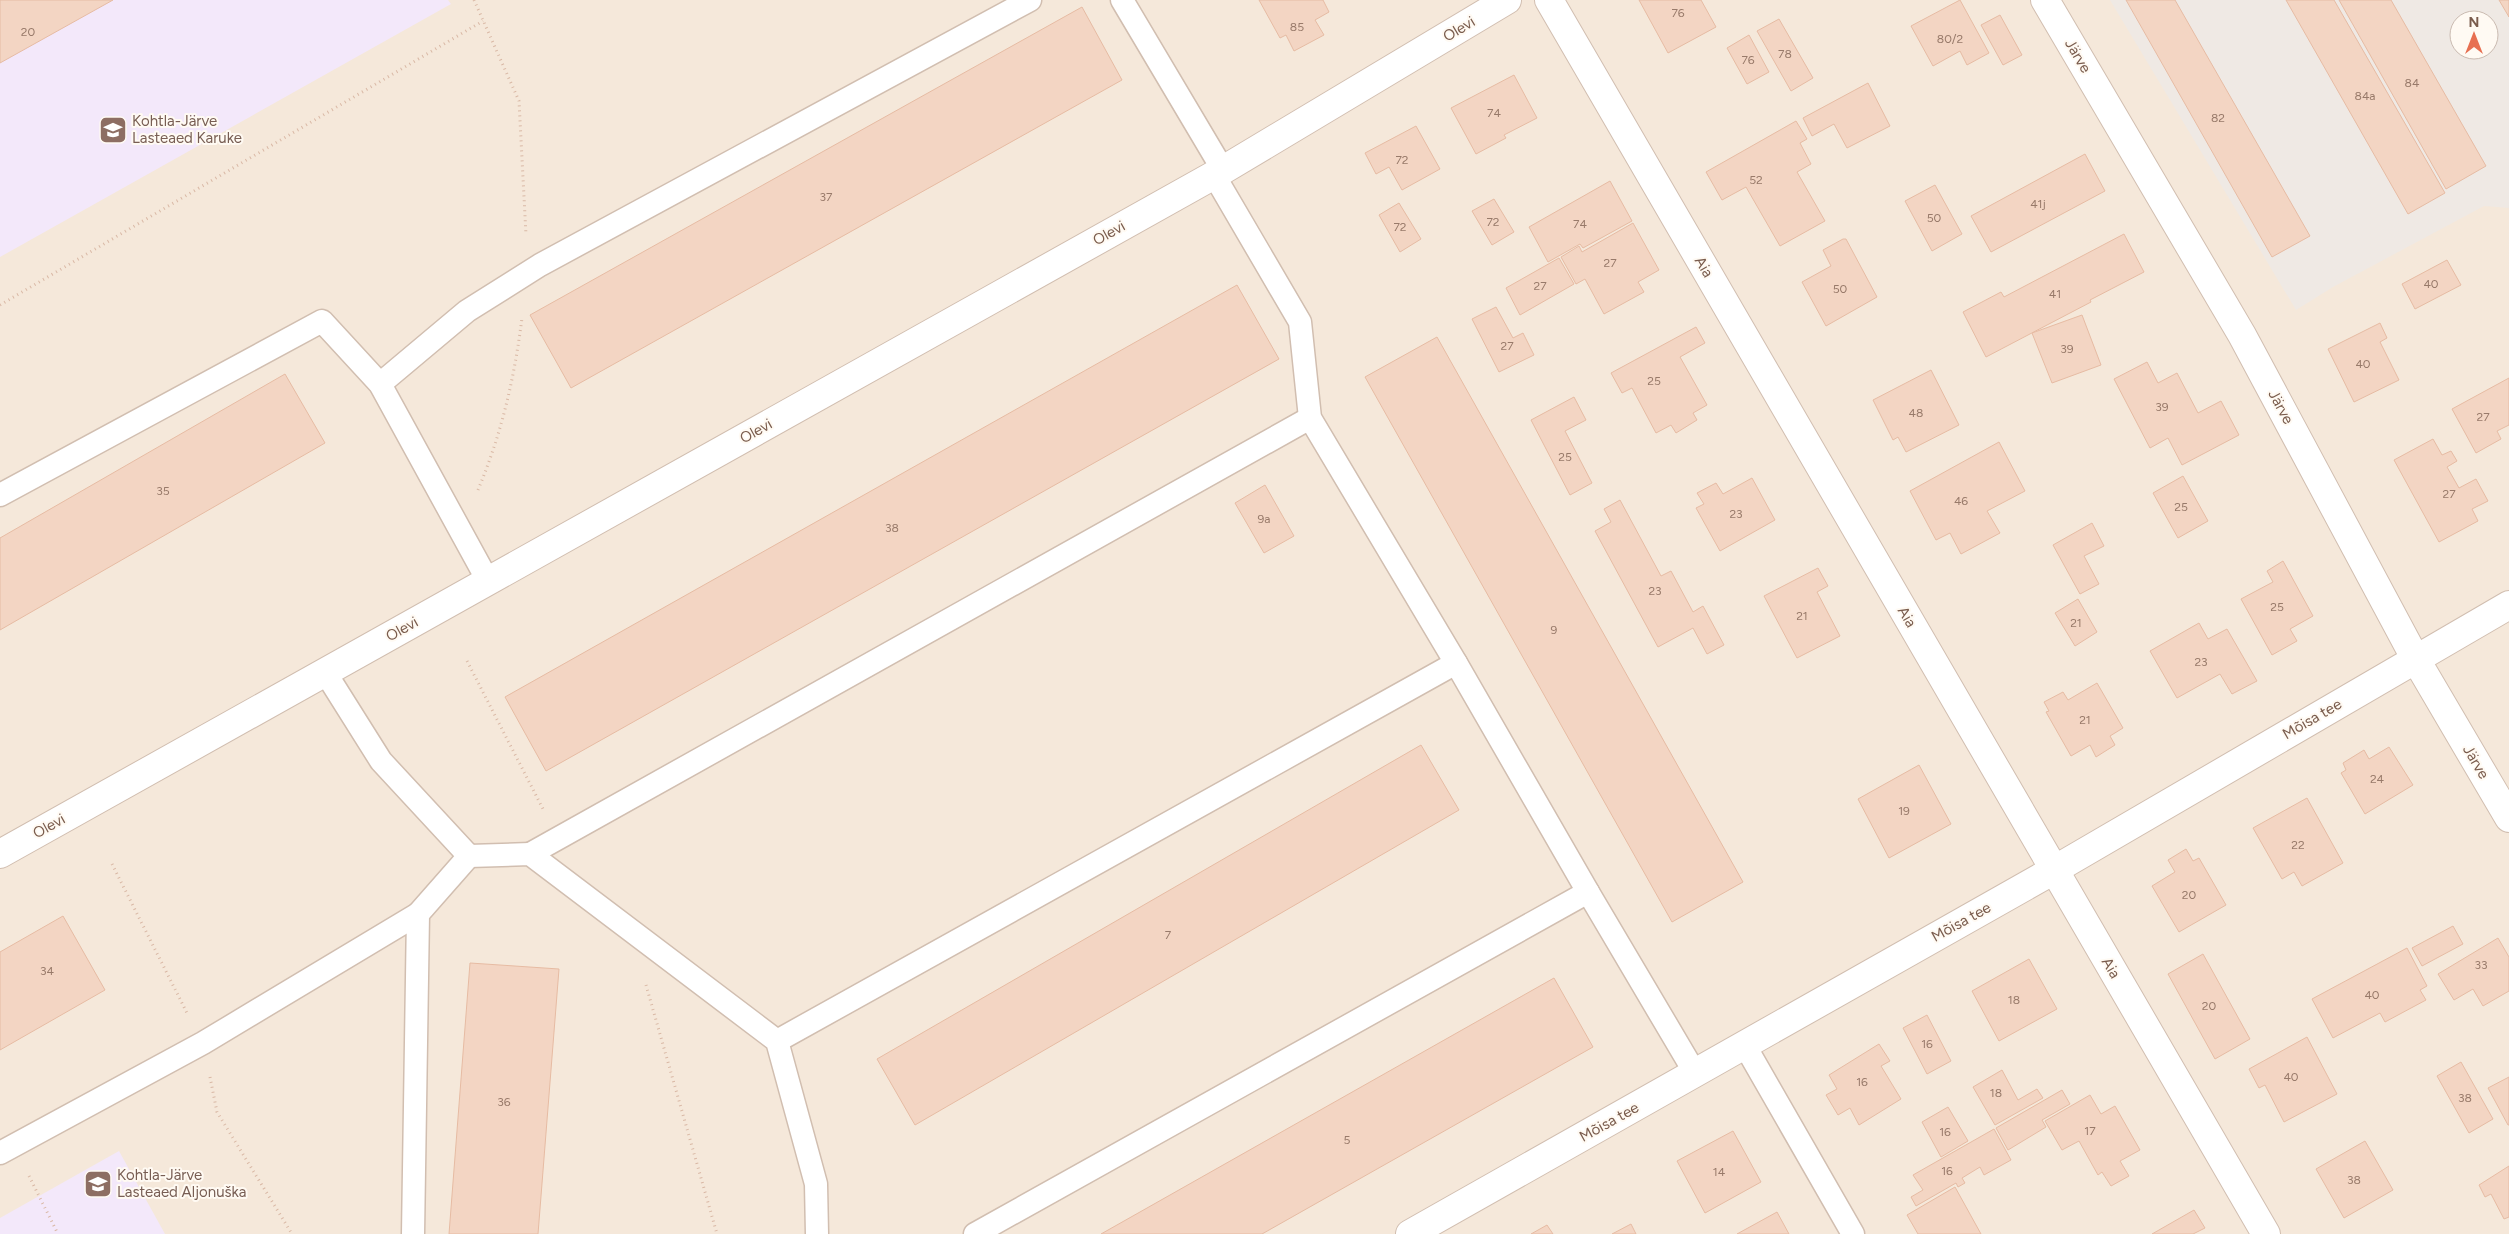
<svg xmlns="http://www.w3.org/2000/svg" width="2509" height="1234" font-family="Figtree,sans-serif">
	<rect width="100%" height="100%" fill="#fdf6ec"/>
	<path fill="#f5e8da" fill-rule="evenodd" d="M0,0H2509V1234H0ZM2459,20H2489V50H2459Z"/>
	<path fill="#efe9e4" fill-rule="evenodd" d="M2110,0H2509V208L2484,206L2333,287L2296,310ZM2459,20H2489V50H2459Z"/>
	<g fill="#f3e8fa">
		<polygon points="0,0 448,0 451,4 0,257"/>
		<polygon points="119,1151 165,1234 0,1234 0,1218"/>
	</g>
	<g fill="#f3d5c3" stroke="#e6bba3">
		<polygon points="0,0 113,0 0,63"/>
		<polygon points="1259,0 1323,0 1329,12 1315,20 1324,35 1294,51 1286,35 1280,38"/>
		<polygon points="1639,0 1701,0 1716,27 1668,53"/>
		<polygon points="1960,0 1989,53 1967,65 1960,51 1933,66 1911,26"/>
		<polygon points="2126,0 2175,0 2310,236 2272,257"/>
		<polygon points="2286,0 2334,0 2445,193 2408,214"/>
		<polygon points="2339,0 2391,0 2486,166 2446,189"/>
		<polygon points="2499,0 2509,0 2509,17"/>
		<polygon points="1082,7 1122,80 571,388 530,315"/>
		<polygon points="2000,15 2022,55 2003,65 1981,25"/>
		<polygon points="1779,19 1813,78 1791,91 1757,31"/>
		<polygon points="1749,35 1769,72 1747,84 1727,48"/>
		<polygon points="1514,75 1537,118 1504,135 1506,138 1476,154 1451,108"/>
		<polygon points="1868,83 1890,126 1847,148 1834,124 1812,136 1803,118"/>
		<polygon points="1796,121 1807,139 1800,143 1811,164 1797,172 1825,221 1780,246 1746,187 1722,200 1706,172"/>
		<polygon points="1416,126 1440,169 1402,190 1389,167 1376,174 1365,153"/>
		<polygon points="2085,154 2105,191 1991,252 1971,216"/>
		<polygon points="1610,181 1632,221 1583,248 1580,244 1548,262 1529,227"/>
		<polygon points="1935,185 1962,234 1932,251 1905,201"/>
		<polygon points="1494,199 1514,232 1492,245 1472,211"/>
		<polygon points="1399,203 1421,239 1400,252 1379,215"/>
		<polygon points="1633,223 1659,270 1638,282 1644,292 1604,314 1585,279 1576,284 1561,257 1579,246 1582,252"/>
		<polygon points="2124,234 2144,272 2090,300 2091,302 1986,357 1963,312 2001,292 2004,297"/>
		<polygon points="1843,239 1846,239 1877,297 1826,326 1802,282 1831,266 1823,250"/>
		<polygon points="1559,258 1574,284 1520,315 1506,288"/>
		<polygon points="2447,260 2461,285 2415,309 2402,284"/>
		<polygon points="1237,285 1279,359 546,771 505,697"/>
		<polygon points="1496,307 1513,338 1523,333 1534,355 1499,372 1472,319"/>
		<polygon points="2082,315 2101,365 2052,383 2032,333"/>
		<polygon points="2380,323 2387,338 2380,342 2399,380 2354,402 2328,349"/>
		<polygon points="1696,327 1705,343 1680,357 1707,405 1693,413 1697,420 1676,433 1671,425 1656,433 1632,388 1622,393 1611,373"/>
		<polygon points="1437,337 1743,882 1672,922 1365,377"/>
		<polygon points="2147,362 2158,383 2177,373 2198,413 2221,401 2239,435 2182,465 2168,438 2150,448 2114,379"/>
		<polygon points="1931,370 1959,425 1906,452 1898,437 1893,440 1873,400"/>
		<polygon points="285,374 325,443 0,630 0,538"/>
		<polygon points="2509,378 2509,425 2497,431 2501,439 2476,453 2452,409"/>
		<polygon points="1574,397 1586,420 1565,431 1592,483 1570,495 1531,420"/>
		<polygon points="2433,439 2442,455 2451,451 2457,461 2447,467 2459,488 2476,479 2488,501 2472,509 2478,521 2439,542 2394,460"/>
		<polygon points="1999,442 2025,491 1987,511 2000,533 1961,554 1950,533 1936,540 1910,491"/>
		<polygon points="2183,476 2208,521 2178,538 2153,493"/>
		<polygon points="1752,478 1775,520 1720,551 1696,508 1704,504 1697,493 1716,483 1723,494"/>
		<polygon points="1265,485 1294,536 1264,553 1235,503"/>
		<polygon points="1620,500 1661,576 1671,571 1693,612 1703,606 1724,645 1707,654 1693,628 1658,647 1595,531 1611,522 1604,509"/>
		<polygon points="2092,523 2104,546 2084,556 2099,584 2080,594 2053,545"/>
		<polygon points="2283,561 2313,616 2290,629 2297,641 2272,655 2241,599 2273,582 2267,571"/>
		<polygon points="1818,568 1828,586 1817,592 1840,636 1797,658 1764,596"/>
		<polygon points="2078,599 2097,632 2075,646 2055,613"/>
		<polygon points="2199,623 2208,639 2227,629 2257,681 2232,694 2220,674 2177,698 2150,651"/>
		<polygon points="2097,683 2123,728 2110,736 2115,745 2096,757 2090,745 2071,756 2046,712 2049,711 2044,702 2063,692 2068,700"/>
		<polygon points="1421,745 1459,810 915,1125 877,1059"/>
		<polygon points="2389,747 2413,785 2365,814 2341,773 2346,770 2343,763 2364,750 2369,759"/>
		<polygon points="1919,765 1951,824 1889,858 1858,799"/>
		<polygon points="2307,798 2343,863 2302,886 2294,872 2282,879 2253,828"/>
		<polygon points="2186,849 2193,861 2199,858 2226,905 2179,932 2152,886 2175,872 2168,860"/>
		<polygon points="63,916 105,990 0,1050 0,952"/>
		<polygon points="2453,926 2463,944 2422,966 2412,948"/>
		<polygon points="2498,938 2509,957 2509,991 2483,1006 2473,989 2454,1000 2438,974"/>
		<polygon points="2407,948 2427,986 2420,990 2426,1000 2385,1022 2380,1013 2333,1038 2312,999"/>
		<polygon points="2203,954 2250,1039 2215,1059 2168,974"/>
		<polygon points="2029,959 2057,1009 1999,1041 1972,991"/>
		<polygon points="470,963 559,969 538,1234 449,1234"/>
		<polygon points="1554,978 1593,1047 1262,1234 1101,1234"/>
		<polygon points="1927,1015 1951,1061 1927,1074 1903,1028"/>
		<polygon points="2307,1037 2337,1094 2284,1122 2265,1085 2259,1088 2249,1069"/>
		<polygon points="1879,1044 1890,1061 1881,1066 1901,1099 1859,1125 1850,1108 1838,1115 1826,1095 1837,1089 1829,1075"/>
		<polygon points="2461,1062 2493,1119 2469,1133 2437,1076"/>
		<polygon points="2002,1070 2018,1100 2037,1089 2043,1098 1995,1125 1973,1087"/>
		<polygon points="2509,1077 2509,1125 2508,1125 2488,1088"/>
		<polygon points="2062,1090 2070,1104 2042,1120 2046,1127 2008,1150 1996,1128"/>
		<polygon points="2090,1095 2101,1114 2115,1106 2140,1150 2120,1161 2129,1176 2111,1186 2102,1172 2098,1175 2079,1141 2062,1150 2045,1121"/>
		<polygon points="1948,1107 1968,1141 1941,1157 1922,1122"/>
		<polygon points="1994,1129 2011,1160 1984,1175 1980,1167 1962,1178 1965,1183 1958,1187 1956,1183 1916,1206 1911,1197 1923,1190 1913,1175"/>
		<polygon points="1733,1131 1761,1182 1705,1213 1677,1161"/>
		<polygon points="2365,1141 2393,1190 2344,1218 2316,1169"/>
		<polygon points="2509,1166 2509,1217 2504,1219 2491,1194 2485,1197 2479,1185"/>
		<polygon points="1955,1187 1981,1234 1918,1234 1907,1215"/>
		<polygon points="2194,1210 2205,1228 2193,1234 2152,1234"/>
		<polygon points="1777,1212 1789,1234 1737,1234"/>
		<polygon points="1631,1224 1636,1234 1612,1234"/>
		<polygon points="1547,1225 1553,1234 1531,1234"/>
	</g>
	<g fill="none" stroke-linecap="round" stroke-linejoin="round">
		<g stroke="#d1beb0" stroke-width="25">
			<g id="service">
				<polyline points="1122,0 1223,170"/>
				<polyline points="1214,175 1300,322 1310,418 1456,663 1588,892"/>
				<polyline points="380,384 467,311 540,265 1030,0"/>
				<polyline points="0,495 322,321 380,384 488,581"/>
				<polyline points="325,672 381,761 469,856 530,854 777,1041 816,1184 817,1234"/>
				<polyline points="530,854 1310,418"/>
				<polyline points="777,1041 1456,663"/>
				<polyline points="1744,1044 1853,1234"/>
				<polyline points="0,1153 203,1043 418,914"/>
				<polyline points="413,1234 418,914 469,856"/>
				<polyline points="975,1234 1588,892 1695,1073"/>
			</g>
		</g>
		<g stroke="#d1beb0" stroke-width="30">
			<g id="minor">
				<polyline points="1549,0 2266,1234"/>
				<polyline points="2045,0 2242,335 2415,658 2509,818"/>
				<polyline points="0,854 1223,170 1507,0"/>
				<polyline points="1410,1234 2054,870 2509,605"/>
			</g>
		</g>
		<g stroke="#d9b8a5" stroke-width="3" stroke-dasharray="1 4" stroke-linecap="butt">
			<polyline points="474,0 519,101 526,235"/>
			<polyline points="0,305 483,21"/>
			<path d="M478,490C502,432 514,380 522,318"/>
			<polyline points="467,661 543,809"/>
			<polyline points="112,864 187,1013"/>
			<polyline points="646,985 717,1234"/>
			<polyline points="210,1077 217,1112 292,1234"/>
			<polyline points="29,1176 58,1234"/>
		</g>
		<use href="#service" stroke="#fff" stroke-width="22"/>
		<use href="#minor" stroke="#fff" stroke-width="28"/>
	</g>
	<defs>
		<g id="school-square" transform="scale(1.4375)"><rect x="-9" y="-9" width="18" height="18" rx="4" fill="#8d6e63" stroke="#fffaf3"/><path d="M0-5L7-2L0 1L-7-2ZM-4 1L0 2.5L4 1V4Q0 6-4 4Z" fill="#fff"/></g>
	</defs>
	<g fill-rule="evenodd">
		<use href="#school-square" x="113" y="130"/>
		<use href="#school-square" x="98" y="1184"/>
	</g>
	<g text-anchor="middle" stroke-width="4" stroke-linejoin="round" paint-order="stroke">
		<g font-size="12" fill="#987a6a">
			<text x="1678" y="17">76</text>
			<text x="1297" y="31">85</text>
			<text x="28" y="36">20</text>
			<text x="1950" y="43">80/2</text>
			<text x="1785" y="58">78</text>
			<text x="1748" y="64">76</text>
			<text x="2412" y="87">84</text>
			<text x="2365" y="100">84a</text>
			<text x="1494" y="117">74</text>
			<text x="2218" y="122">82</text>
			<text x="1402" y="164">72</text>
			<text x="1756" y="184">52</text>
			<text x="826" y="201">37</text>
			<text x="2038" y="208">41j</text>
			<text x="1934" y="222">50</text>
			<text x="1493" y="226">72</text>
			<text x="1580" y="228">74</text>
			<text x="1400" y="231">72</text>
			<text x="1610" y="267">27</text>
			<text x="2431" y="288">40</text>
			<text x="1540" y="290">27</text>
			<text x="1840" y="293">50</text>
			<text x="2055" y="298">41</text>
			<text x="1507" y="350">27</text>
			<text x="2067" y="353">39</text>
			<text x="2363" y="368">40</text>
			<text x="1654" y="385">25</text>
			<text x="2162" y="411">39</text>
			<text x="1916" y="417">48</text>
			<text x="2483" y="421">27</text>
			<text x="1565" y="461">25</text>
			<text x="163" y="495">35</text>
			<text x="2449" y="498">27</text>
			<text x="1961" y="505">46</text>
			<text x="2181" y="511">25</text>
			<text x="1736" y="518">23</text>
			<text x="1264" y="523">9a</text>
			<text x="892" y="532">38</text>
			<text x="1655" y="595">23</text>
			<text x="2277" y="611">25</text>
			<text x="1802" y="620">21</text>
			<text x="2076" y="627">21</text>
			<text x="1554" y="634">9</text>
			<text x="2201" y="666">23</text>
			<text x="2085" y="724">21</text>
			<text x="2377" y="783">24</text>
			<text x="1904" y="815">19</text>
			<text x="2298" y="849">22</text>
			<text x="2189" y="899">20</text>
			<text x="1168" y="939">7</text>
			<text x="2481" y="969">33</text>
			<text x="47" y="975">34</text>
			<text x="2372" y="999">40</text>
			<text x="2014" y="1004">18</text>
			<text x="2209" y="1010">20</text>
			<text x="1927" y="1048">16</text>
			<text x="2291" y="1081">40</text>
			<text x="1862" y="1086">16</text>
			<text x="1996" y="1097">18</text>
			<text x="2465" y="1102">38</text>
			<text x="504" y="1106">36</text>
			<text x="2090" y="1135">17</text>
			<text x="1945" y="1136">16</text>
			<text x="1347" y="1144">5</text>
			<text x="1947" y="1175">16</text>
			<text x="1719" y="1176">14</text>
			<text x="2354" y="1184">38</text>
		</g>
		<g font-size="15" fill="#7a5c4d" stroke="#fffaf3">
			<text transform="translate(1459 29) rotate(-31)" y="5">Olevi</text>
			<text transform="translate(2078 56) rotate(60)" y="5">Järve</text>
			<text transform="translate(1109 233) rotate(-29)" y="5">Olevi</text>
			<text transform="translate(1704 267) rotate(60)" y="5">Aia</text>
			<text transform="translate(2281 407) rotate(62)" y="5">Järve</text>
			<text transform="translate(756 431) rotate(-29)" y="5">Olevi</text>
			<text transform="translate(1907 617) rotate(60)" y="5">Aia</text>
			<text transform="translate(402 629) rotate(-29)" y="5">Olevi</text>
			<text transform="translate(2312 719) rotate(-30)" y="5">Mõisa tee</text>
			<text transform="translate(2476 762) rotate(60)" y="5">Järve</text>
			<text transform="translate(49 826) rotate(-29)" y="5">Olevi</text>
			<text transform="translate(1961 922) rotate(-29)" y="5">Mõisa tee</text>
			<text transform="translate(2111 968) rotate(60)" y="5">Aia</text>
			<text transform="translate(1609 1122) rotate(-29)" y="5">Mõisa tee</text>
		</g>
		<g font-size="15" fill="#785e54" stroke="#fffaf3" text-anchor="start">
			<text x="132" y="126">Kohtla-Järve<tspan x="132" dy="17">Lasteaed Karuke</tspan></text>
			<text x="117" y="1180">Kohtla-Järve<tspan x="117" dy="17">Lasteaed Aljonuška</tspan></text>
		</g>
	</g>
	<g transform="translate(2474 35)"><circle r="24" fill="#fffaf3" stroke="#cabbb1"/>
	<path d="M0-4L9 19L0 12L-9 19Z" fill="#e76f51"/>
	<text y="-8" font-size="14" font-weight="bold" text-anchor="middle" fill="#7a5c4d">N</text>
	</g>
</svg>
